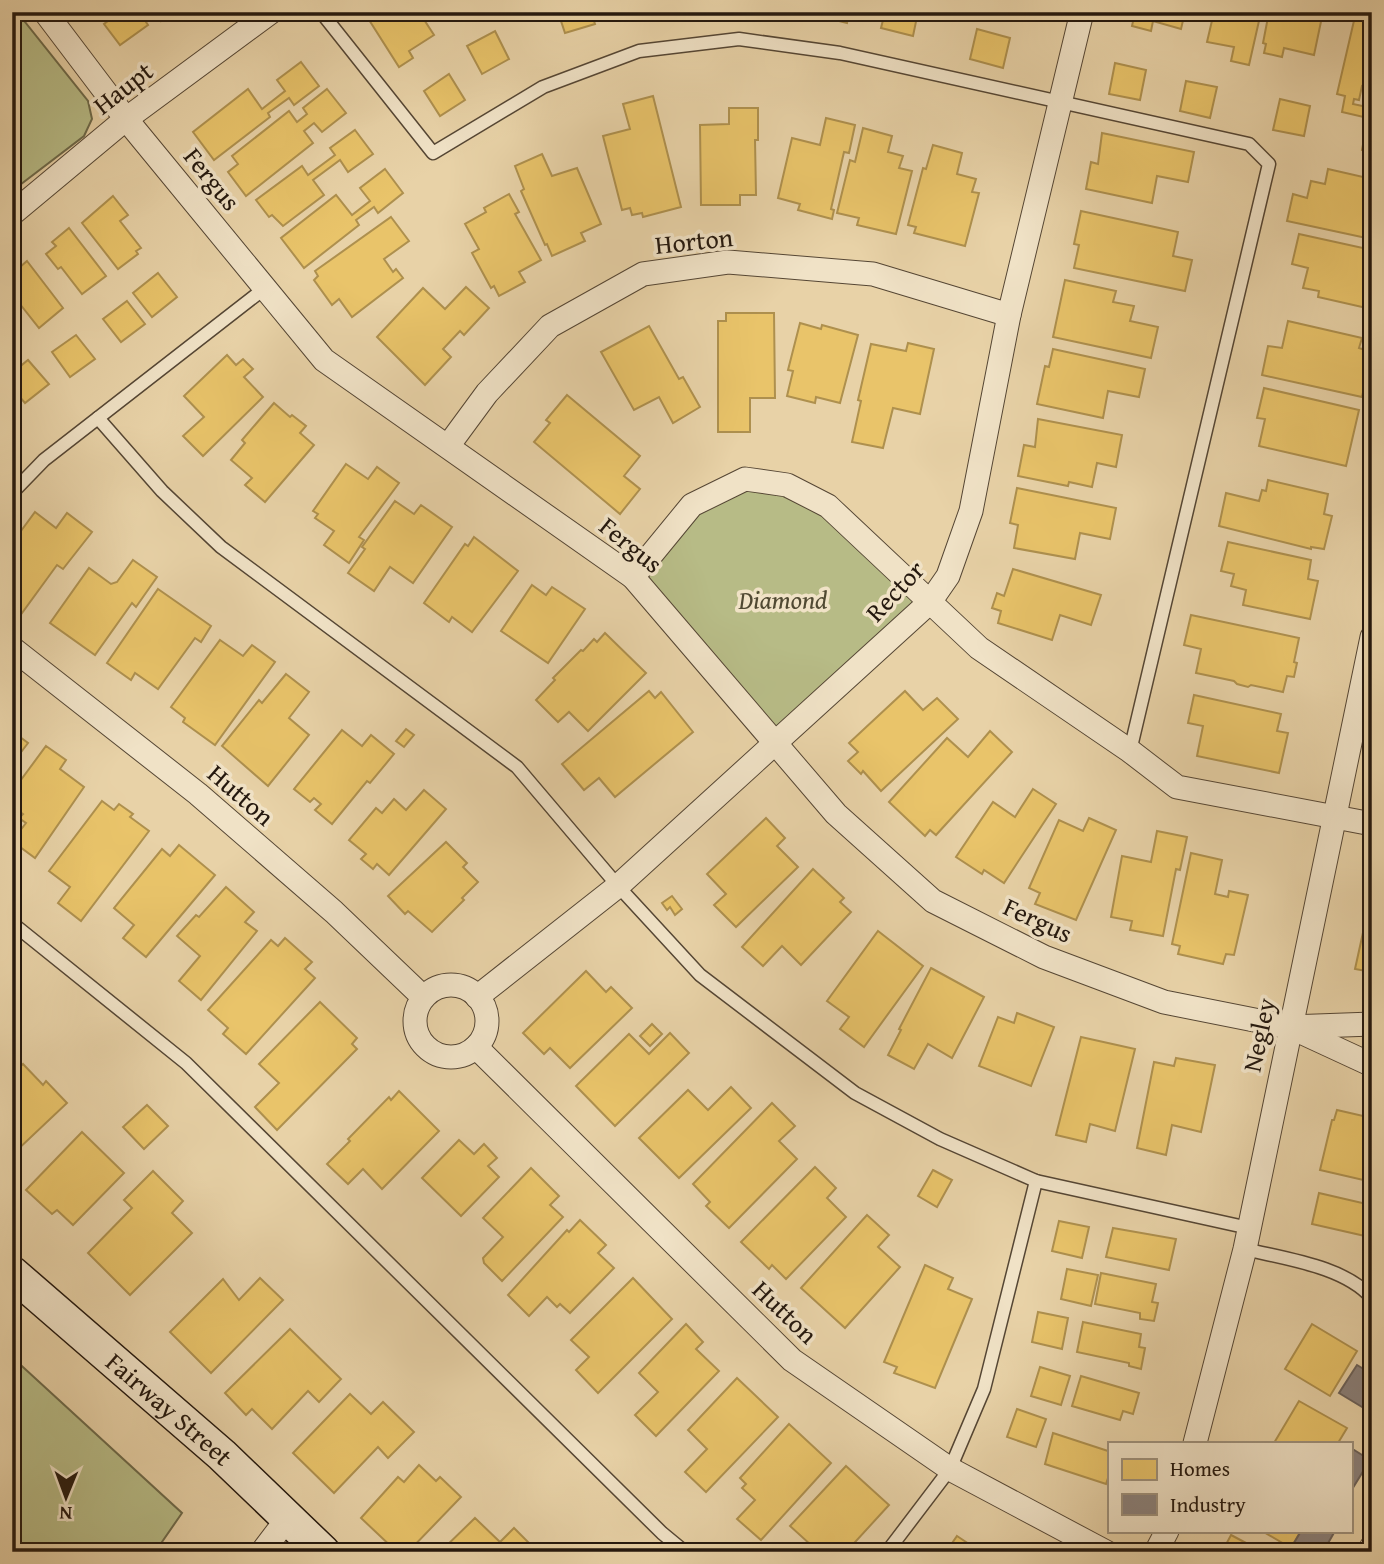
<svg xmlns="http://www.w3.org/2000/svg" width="1384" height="1564" font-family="'Gentium Book Plus',serif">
	<rect width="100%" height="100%" fill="#e8d2a7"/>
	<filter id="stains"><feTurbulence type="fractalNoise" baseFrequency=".00286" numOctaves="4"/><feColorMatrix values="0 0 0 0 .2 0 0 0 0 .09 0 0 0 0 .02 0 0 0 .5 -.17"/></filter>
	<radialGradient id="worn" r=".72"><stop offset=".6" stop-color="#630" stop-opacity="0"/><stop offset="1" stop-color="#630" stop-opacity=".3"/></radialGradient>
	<g fill="#b7bb86" stroke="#6e6a4a" stroke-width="2">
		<polygon points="12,12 17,12 88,101 92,119 84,136 12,191"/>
		<polygon points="745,482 827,509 925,602 774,740 636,577 694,507"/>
		<polygon points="12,1357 182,1513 155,1552 12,1552"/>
	</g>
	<g fill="#e9c46a" stroke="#ae904e" stroke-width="2">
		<polygon points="120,12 172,12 161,21 157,14 146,22 148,25 120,45 104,24"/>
		<polygon points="364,12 419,12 434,35 409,51 413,58 399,67"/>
		<polygon points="558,12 591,12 595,24 565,33"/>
		<polygon points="606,12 638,12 638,13 607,20"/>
		<polygon points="815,12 849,12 847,23 815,15"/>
		<polygon points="885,12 918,12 913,36 881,28"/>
		<polygon points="1133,12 1185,12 1181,29 1153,21 1151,31 1132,26 1134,17 1131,17"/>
		<polygon points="1214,12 1261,12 1249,65 1231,61 1234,47 1207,42"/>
		<polygon points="1269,12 1323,12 1314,55 1284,48 1282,57 1264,53 1266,44 1263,43"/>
		<polygon points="1356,12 1372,12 1372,88 1362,86 1359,100 1354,99 1353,104 1372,108 1372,152 1362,150 1368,118 1342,112 1345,96 1337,94"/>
		<polygon points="977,29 1010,38 1003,68 970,59"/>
		<polygon points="495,31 509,59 482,74 467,46"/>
		<polygon points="301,62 319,86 294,105 289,98 268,113 270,117 214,160 193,132 248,89 262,109 285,91 277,80"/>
		<polygon points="1115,63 1146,70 1140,100 1109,94"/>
		<polygon points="449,74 465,100 440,116 424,91"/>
		<polygon points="1186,81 1217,87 1210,118 1180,111"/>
		<polygon points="327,89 346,113 322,132 314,123 304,131 313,143 246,196 228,172 238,164 232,156 289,111 297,122 307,114 303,108"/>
		<polygon points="653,96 681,207 643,217 642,213 632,215 630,208 622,210 603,136 630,129 623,104"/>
		<polygon points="1280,99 1310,106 1304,136 1273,130"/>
		<polygon points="729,108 758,108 758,140 755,140 756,195 740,195 740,205 701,205 700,125 729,124"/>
		<polygon points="826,118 855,125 849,153 844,152 831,209 834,210 832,219 798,210 800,204 778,198 792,138 820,145"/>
		<polygon points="863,128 892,136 888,152 903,156 899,168 912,171 896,234 857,225 859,218 837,213 850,160 855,162"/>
		<polygon points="355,130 373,154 348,172 340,160 313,180 324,195 283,226 272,215 269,217 256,200 302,166 308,175 335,155 330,148"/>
		<polygon points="1102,133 1194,152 1188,182 1157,176 1152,203 1086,189 1091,162 1098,164"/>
		<polygon points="933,145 962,153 957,174 976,179 972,192 979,193 965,246 914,233 916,227 908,225 923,168 926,169"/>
		<polygon points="542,154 552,176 577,168 601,224 581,233 585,241 552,256 547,244 545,245 521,191 524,189 515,166"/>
		<polygon points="385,169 403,193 378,213 374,207 356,220 359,225 304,268 281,238 336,195 352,215 370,201 360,188"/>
		<polygon points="1328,169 1372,179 1371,239 1287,221 1293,194 1307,198 1311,181 1325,184"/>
		<polygon points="509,194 519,212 515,214 541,260 519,272 525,282 499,296 494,286 491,288 472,253 479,249 465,224 486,212 484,208"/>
		<polygon points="113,196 128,215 120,221 141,248 136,251 138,254 118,269 82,223"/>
		<polygon points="1081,211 1178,232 1173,256 1192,260 1185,291 1074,268 1079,245 1074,244"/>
		<polygon points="391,217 409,241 384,259 393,272 396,269 403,278 352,317 339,299 332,305 314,280 318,276 315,271"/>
		<polygon points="69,228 106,276 82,294 61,267 58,269 46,254 56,246 52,242"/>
		<polygon points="1299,234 1372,250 1366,278 1372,279 1371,309 1318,297 1319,291 1303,288 1308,268 1292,264"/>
		<polygon points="27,261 63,308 39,328 12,294 12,274"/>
		<polygon points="158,273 177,297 152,317 133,293"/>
		<polygon points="1065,280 1116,291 1113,302 1134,306 1130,321 1158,327 1151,358 1053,337"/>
		<polygon points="466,287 489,308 464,335 460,331 443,349 451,357 425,385 377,337 423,288 445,309"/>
		<polygon points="127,301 145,324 121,342 103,319"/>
		<polygon points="726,313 774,313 775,398 750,398 750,432 718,432 718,321 726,321"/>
		<polygon points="1288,321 1362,338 1359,348 1372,352 1362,397 1262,375 1268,346 1282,348"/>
		<polygon points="800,323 821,329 822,325 858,335 840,403 816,397 815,403 787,396 793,371 788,370"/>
		<polygon points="649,326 679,379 683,377 700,407 673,423 659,397 634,410 601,352"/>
		<polygon points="12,333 20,342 16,346 19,349 12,354"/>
		<polygon points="76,335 95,359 70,377 52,352"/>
		<polygon points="908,343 934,349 920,414 893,408 883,448 852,442 861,401 858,400 871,344 906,351"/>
		<polygon points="1053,349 1145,369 1139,397 1108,391 1103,418 1037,404 1045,366 1049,367"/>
		<polygon points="227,355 236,365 243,359 253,369 244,377 263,397 203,456 183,436 204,417 184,396"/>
		<polygon points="28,360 49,384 25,403 12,388 12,373"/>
		<polygon points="1264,388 1359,410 1346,466 1259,446 1265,419 1257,418"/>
		<polygon points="567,395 640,456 624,476 640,489 620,514 534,442 550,423 546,420"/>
		<polygon points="274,403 290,417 292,415 306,426 300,433 314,445 265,502 245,485 252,478 231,460 245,443 242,440"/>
		<polygon points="1038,419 1122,435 1116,467 1097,463 1092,487 1069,482 1068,486 1018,476 1024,445 1035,447"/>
		<polygon points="346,464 368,479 377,467 399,483 359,537 364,540 349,563 324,545 334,531 315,518 318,514 313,511"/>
		<polygon points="1268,480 1328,494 1324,514 1332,516 1324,549 1311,547 1311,549 1219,526 1226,493 1259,501 1262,490 1266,491"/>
		<polygon points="1017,488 1116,508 1110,539 1080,533 1075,559 1014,548 1018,525 1010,523"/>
		<polygon points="395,501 414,514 421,505 452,527 413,583 390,567 374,591 348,573 365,549 362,547"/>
		<polygon points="35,512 56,528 67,513 92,532 63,569 57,565 22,613 12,605 14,587 12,586 12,537 15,533 18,535"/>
		<polygon points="474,537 518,571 472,632 452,617 449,622 424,603 465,544 468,546"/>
		<polygon points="1228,542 1311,560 1308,579 1318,581 1310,619 1243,605 1246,590 1231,586 1234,574 1221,571"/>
		<polygon points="133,560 157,577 136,607 132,603 95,655 50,623 89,568 111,584 117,582"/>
		<polygon points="1013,569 1101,595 1091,625 1060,615 1052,640 998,623 1001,611 992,608 997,593 1004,596"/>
		<polygon points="532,585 546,595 552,587 585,609 548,663 501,631"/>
		<polygon points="158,589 211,626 201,642 195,638 158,689 135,673 131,680 107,663"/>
		<polygon points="1191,615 1299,638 1294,662 1297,663 1294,677 1287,676 1283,692 1251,685 1248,687 1237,684 1234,681 1196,673 1201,649 1184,645"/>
		<polygon points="605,633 646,673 588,731 569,712 558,722 536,700 555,680 553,678 581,650 583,651 594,639 597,642"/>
		<polygon points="220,640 243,656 252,645 275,662 215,745 183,722 185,718 171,707"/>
		<polygon points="286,674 309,692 289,718 309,735 268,786 222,746 259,700 262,703"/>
		<polygon points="649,691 655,698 661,692 693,732 615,797 599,778 584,790 562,764"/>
		<polygon points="905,691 923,710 937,698 958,719 881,791 863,771 861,774 848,761 858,752 849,743"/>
		<polygon points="1194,695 1281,714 1277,731 1288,733 1279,773 1197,756 1203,726 1188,723"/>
		<polygon points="406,729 414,735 404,747 396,741"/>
		<polygon points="342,730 362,746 371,735 394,754 370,783 367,781 332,824 315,810 321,804 314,798 310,802 294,789"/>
		<polygon points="12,731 28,743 12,764"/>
		<polygon points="990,731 1012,752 936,835 930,830 925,836 889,802 947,738 968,757"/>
		<polygon points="46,746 66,760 60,769 84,787 35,858 12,841 26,823 19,818 23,814 12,806 12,792"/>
		<polygon points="1033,789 1056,804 1004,883 984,870 982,874 956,857 993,802 1015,817"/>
		<polygon points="424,790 446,809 389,875 377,864 373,869 361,859 366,854 349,840 376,808 382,813 394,799 406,810"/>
		<polygon points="102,801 114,810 119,804 133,814 130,817 149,831 81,921 58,903 70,887 49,871"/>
		<polygon points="766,818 785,838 777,846 798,867 736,927 714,905 726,894 707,874"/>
		<polygon points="1089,818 1116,830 1076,920 1035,904 1040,893 1029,888 1059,820 1083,831"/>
		<polygon points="1157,831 1187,837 1180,870 1176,869 1163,936 1130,930 1132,921 1111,917 1122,856 1151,862"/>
		<polygon points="446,842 467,863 463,867 478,882 462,898 464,900 432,932 408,911 405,914 388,896"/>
		<polygon points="179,845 215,875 146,957 123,938 134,925 114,908 162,849 170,856"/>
		<polygon points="1191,853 1222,860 1215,894 1228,897 1229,891 1248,895 1234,955 1226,954 1223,964 1178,954 1180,946 1172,944"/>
		<polygon points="813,869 844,898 840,902 851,912 801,965 782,946 763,966 742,947"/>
		<polygon points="226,887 254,912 245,922 257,931 201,1000 179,981 200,956 177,936 196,915 199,917"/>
		<polygon points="672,896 682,909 675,915 670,907 667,910 662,903"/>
		<polygon points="1366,919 1372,920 1372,972 1355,969"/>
		<polygon points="878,931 923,966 864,1047 840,1029 849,1017 827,1001"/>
		<polygon points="285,938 312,962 305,969 315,978 246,1054 223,1034 228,1028 208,1010 271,940 278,946"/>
		<polygon points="931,968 984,997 952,1058 928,1044 914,1069 888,1055 901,1030 899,1029"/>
		<polygon points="586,971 606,992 611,987 632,1008 570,1068 550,1048 544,1054 523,1033"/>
		<polygon points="320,1002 357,1038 352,1044 357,1049 277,1130 255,1107 279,1083 259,1064"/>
		<polygon points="1017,1013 1054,1027 1031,1086 979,1066 998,1017 1014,1023"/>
		<polygon points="652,1024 662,1034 650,1046 640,1036"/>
		<polygon points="670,1033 689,1053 615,1126 576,1086 629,1034 649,1054"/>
		<polygon points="1081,1037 1135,1049 1115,1131 1090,1124 1086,1142 1056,1135"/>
		<polygon points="1176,1058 1215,1065 1201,1132 1172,1125 1166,1155 1137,1148 1154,1062 1174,1066"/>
		<polygon points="23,1064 43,1085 46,1081 67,1103 12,1155 12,1074"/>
		<polygon points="731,1087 751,1108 679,1178 639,1138 688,1090 708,1110"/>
		<polygon points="399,1091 439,1131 382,1189 363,1169 348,1184 327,1164 350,1141 348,1139 389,1097 391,1100"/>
		<polygon points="772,1103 795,1126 779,1141 797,1159 729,1228 706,1206 710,1202 693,1184"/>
		<polygon points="147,1105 168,1126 144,1149 123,1127"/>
		<polygon points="1337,1110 1372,1118 1372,1182 1320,1170 1332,1120 1334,1120"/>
		<polygon points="82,1132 124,1173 73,1225 57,1210 52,1214 26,1190"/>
		<polygon points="459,1140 474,1154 484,1144 497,1158 488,1166 499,1177 461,1216 422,1178"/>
		<polygon points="815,1167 836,1188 827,1198 846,1217 786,1279 772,1265 769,1269 741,1242"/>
		<polygon points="531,1168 559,1196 550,1205 563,1217 502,1281 484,1263 483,1258 503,1237 483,1218"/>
		<polygon points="933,1170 952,1180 937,1207 918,1196"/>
		<polygon points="153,1171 183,1201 172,1213 192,1233 130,1295 88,1253 132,1208 124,1200"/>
		<polygon points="1319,1193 1371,1205 1365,1236 1312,1224"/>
		<polygon points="867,1215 889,1235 878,1247 900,1267 845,1328 801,1288"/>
		<polygon points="580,1220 606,1245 598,1253 614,1268 570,1313 560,1304 557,1307 547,1297 529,1316 508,1295 567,1230 569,1232"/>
		<polygon points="1059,1221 1089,1227 1082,1258 1052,1251"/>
		<polygon points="1113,1228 1176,1239 1169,1270 1106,1257"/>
		<polygon points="925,1265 953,1278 948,1289 972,1299 935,1388 894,1373 897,1367 884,1362"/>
		<polygon points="1067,1269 1098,1275 1091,1306 1061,1299"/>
		<polygon points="1101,1273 1156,1284 1152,1302 1158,1303 1154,1321 1140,1319 1140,1313 1095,1304"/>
		<polygon points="260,1278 283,1300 211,1373 170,1332 223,1279 239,1300"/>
		<polygon points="633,1278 672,1319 598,1393 576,1370 589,1357 571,1340"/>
		<polygon points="1038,1312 1068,1318 1062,1349 1032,1342"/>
		<polygon points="1083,1322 1141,1334 1139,1347 1145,1348 1141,1369 1129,1366 1129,1363 1077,1352"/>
		<polygon points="686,1324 703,1342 696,1349 719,1371 656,1436 635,1415 658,1392 639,1373"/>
		<polygon points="1312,1324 1357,1351 1330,1396 1285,1369"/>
		<polygon points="290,1329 341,1379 319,1402 308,1391 272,1429 252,1409 246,1415 225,1393"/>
		<polygon points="1040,1367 1070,1376 1061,1405 1031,1396"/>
		<polygon points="1081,1376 1139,1393 1133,1414 1123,1411 1120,1420 1072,1406"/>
		<polygon points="737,1378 778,1417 706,1492 685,1472 707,1449 688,1430"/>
		<polygon points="350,1394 371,1414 383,1402 414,1432 388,1458 378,1447 334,1493 293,1453"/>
		<polygon points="1299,1401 1347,1428 1338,1443 1274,1443"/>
		<polygon points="1017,1409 1046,1419 1036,1447 1007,1437"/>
		<polygon points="789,1424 831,1463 761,1540 737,1519 755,1500 742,1488 746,1484 740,1478"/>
		<polygon points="1053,1433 1108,1451 1109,1449 1109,1475 1106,1484 1045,1464"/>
		<polygon points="419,1465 436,1481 440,1477 461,1497 408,1552 397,1552 361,1518 398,1477 404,1482"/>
		<polygon points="846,1466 889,1505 846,1552 805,1552 811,1545 790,1526"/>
		<polygon points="475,1518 500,1542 514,1528 534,1548 531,1552 440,1552"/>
		<polygon points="1262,1531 1301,1531 1291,1548"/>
		<polygon points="1231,1535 1263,1552 1222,1552"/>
		<polygon points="957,1536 981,1552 946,1552"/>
	</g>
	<g fill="#8a817c" stroke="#6b625b" stroke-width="2">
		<polygon points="1357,1365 1372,1374 1372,1403 1367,1410 1339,1393"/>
		<polygon points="1351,1448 1370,1460 1351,1491"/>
		<polygon points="1301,1531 1335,1531 1323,1552 1298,1552 1291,1548"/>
	</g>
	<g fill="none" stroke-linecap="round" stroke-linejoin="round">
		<g stroke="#554634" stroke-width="15">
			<g id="lane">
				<polyline points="321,12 433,153 543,87 639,51 739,39 840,53 1249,144 1269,164 1130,751"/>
				<polyline points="98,418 162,491 221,547 517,767 618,886 700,975 855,1093 940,1139 1036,1181 1249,1228"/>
				<polyline points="12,493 44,460 265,288"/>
				<polyline points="12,923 186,1063 662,1533 685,1552"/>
				<path d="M1245,1249C1285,1259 1344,1266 1372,1298"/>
				<polyline points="887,1552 950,1469 984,1389 1036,1181"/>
			</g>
		</g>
		<g stroke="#554634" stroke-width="25">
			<g id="street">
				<polyline points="45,12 126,119 324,360 633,577 836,814 933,901 1044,957 1164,1002 1289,1027 1372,1024"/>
				<polyline points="12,214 126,119 271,12"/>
				<polyline points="448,446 487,393 550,326 643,274 728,262 873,274 1009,315"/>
				<polyline points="633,577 692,505 745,479 787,485 828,506 979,648 1130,751 1177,787 1372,824"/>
				<polyline points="12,648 198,794 334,912 423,997"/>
				<circle cx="451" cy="1021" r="36"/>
				<polyline points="477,997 618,886 930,602 948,576 971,511 1009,315 1082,12"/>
				<polyline points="1292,1028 1372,1065"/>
				<polyline points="476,1047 792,1360 950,1469 1106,1552"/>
				<polyline points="1195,1443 1245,1249 1372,637"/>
				<polyline points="262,1552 287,1519"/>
				<polyline points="1156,1552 1167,1531"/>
				<polyline points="1369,1552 1372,1546"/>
			</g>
		</g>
		<g stroke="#24180e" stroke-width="36">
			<g id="secondary">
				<path id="s1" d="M12,1273L222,1455L323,1552"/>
			</g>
		</g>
		<use href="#lane" stroke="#f0e2c6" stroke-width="12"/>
		<use href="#street" stroke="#f0e2c6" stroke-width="23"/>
		<use href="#secondary" stroke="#f0e2c6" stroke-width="33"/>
	</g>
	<g text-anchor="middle" stroke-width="7" stroke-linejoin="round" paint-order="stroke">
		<g font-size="26" fill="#24180e" stroke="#f0e2c6">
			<text transform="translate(123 88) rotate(-38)" y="9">Haupt</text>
			<text transform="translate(212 179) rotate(51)" y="9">Fergus</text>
			<text transform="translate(694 241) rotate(-6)" y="9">Horton</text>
			<text transform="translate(631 545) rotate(39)" y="9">Fergus</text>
			<text transform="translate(895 591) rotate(-47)" y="9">Rector</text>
			<text transform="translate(241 795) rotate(41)" y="9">Hutton</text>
			<text transform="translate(1038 920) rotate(25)" y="9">Fergus</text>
			<text transform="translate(1259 1035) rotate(-78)" y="9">Negley</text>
			<text transform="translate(785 1312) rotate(44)" y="9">Hutton</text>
			<text dy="9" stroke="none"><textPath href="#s1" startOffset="208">Fairway Street</textPath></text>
		</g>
		<g font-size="26" font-style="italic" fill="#504932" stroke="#f0e2c6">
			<text x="783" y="609">Diamond</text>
		</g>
	</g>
	<rect width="1384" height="1564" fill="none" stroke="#e8d2a7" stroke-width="42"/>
	<rect x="14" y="14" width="1356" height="1536" fill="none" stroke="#24180e" stroke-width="3.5"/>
	<rect x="21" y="21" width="1342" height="1522" fill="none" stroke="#24180e" stroke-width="2"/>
	<rect x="1108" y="1442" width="245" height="91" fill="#f0e2c6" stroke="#9e917c" stroke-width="2"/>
	<rect x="1122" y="1459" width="35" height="21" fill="#e9c46a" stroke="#9e917c" stroke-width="2"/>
	<text x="1170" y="1476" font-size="21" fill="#24180e">Homes</text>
	<rect x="1122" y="1494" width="35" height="21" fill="#8a817c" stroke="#9e917c" stroke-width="2"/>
	<text x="1170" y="1512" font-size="21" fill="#24180e">Industry</text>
	<g transform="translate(66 1497) rotate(181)" stroke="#f0e2c6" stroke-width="5" paint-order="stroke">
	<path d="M0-5L12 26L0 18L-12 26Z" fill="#24180e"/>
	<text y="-10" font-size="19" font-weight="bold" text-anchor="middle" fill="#24180e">N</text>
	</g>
	<rect width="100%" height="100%" filter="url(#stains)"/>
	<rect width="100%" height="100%" fill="url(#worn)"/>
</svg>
